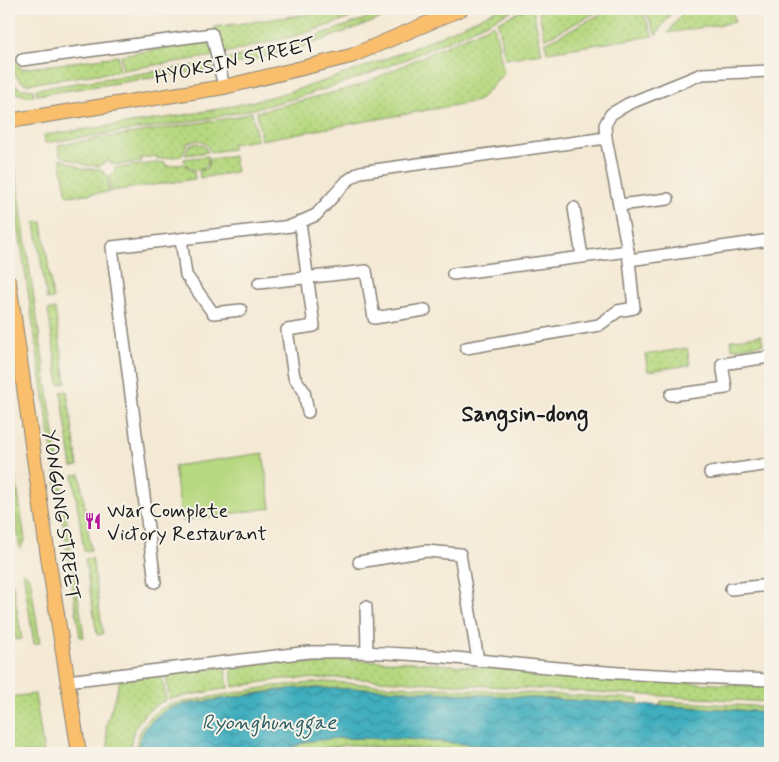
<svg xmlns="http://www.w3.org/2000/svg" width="779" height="762" font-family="Mynerve,sans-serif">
	<defs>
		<pattern id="grass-dots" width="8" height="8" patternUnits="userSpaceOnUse" patternTransform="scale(1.25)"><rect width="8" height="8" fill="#b6d87f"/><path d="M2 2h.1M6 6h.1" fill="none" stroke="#9cb96d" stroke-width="1.8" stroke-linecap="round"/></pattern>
		<pattern id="water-waves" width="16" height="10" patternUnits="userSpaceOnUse" patternTransform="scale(1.25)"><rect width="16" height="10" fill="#40aebe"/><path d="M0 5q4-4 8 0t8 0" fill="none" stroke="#358d9a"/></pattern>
	</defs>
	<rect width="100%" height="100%" fill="#f7f3e8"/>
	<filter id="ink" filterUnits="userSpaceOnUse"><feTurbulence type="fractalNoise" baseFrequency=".02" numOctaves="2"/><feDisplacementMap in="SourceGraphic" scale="10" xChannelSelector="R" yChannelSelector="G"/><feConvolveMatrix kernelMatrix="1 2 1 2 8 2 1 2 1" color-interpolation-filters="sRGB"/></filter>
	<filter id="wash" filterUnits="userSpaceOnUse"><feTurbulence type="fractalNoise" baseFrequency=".0096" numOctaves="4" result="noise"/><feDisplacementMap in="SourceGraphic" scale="20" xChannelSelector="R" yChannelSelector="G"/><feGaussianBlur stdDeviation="1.12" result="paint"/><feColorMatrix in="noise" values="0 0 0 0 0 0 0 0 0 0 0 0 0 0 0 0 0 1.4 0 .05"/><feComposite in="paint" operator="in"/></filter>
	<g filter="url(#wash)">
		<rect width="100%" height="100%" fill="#f4e9d4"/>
		<g fill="url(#grass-dots)" stroke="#697a4e">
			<polygon points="346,9 349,9 350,18 303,34 221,54 214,27"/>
			<polygon points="393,9 407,9 306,46 224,67 223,60 305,40"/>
			<path d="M498,9H515C430,52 343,88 250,110C183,125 113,132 45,143L44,135C112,125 183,118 250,102C337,81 418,48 498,9Z"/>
			<polygon points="525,9 533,9 542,53 505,59 498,22"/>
			<polygon points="538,9 603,9 545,39"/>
			<polygon points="610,9 642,10 653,36 547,52 545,43"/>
			<polygon points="645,9 674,9 656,35"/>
			<polygon points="685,9 732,9 735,22 668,33"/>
			<polygon points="494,24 504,74 478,101 261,140 257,112 358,86"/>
			<path d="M9,38H12L16,63L22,69L118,56L120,71L26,84C9,76 9,55 9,38Z"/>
			<polygon points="207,42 210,44 215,56 123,70 121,55"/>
			<polygon points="217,62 214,68 211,69 37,95 36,89"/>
			<path d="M9,80L21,89H33L34,96C24,97 17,94 9,88Z"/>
			<polygon points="252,112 257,140 232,144 233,149 211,152 206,144 197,140 187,143 182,156 157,159 157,156 141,158 141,162 115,165 107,161 100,166 85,165 60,155 58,145 236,117"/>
			<polygon points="197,143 204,146 208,152 185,155 189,145"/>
			<polygon points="208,156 208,163 203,169 194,170 185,164 184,159"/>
			<polygon points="234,156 236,172 200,178 199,171 207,168 210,159"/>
			<polygon points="60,158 84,169 100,169 108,176 109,192 67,196"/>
			<polygon points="165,162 166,166 183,164 194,172 195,179 111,191 110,175 114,173 115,168"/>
			<polygon points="14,163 84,637 80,637 9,164"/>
			<polygon points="42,222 53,299 47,300 35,223"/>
			<polygon points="55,309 66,383 59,384 48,310"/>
			<polygon points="761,335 763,344 732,349 731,340"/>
			<polygon points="687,348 690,365 648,371 645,355"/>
			<polygon points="67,391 78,466 72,467 61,392"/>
			<polygon points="9,434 25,540 20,549 9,473"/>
			<polygon points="80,474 91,550 84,551 73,475"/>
			<polygon points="92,558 103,634 97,635 85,559"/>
			<polygon points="23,571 30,578 40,643 34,644"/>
			<polygon points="12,581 22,639 16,640 9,597 9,582"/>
			<polygon points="304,659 304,664 319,664 319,659 412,662 581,675 581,677 770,687 770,702 343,678 283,679 233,687 231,667"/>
			<polygon points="225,667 228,688 169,699 166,674"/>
			<path d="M162,675L166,700C145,709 128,728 131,753H109L106,726L120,680Z"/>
			<path d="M325,682L639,699L638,704L382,689L316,688L277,690L175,706C154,715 139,730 138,753H135C136,729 150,712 171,704L274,686Z"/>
			<polygon points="35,694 44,753 9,753 9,697"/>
			<polygon points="661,701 770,707 770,712 660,705"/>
			<path d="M339,738L408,739L487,746L623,753H499L353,745C327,746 303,753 278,753L308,741Z"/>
			<polygon points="372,748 456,753 309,753 335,749"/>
		</g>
		<polygon fill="#b6d87f" stroke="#697a4e" points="263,453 271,508 182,521 174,466"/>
		<path fill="url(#water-waves)" stroke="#2e656d" d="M297,688L382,689L770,712V753H623L487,746L408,739L339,738L308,741L278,753H138C139,729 154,715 175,706Z"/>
	</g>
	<g filter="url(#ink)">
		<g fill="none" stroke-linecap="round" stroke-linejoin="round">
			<g stroke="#888278" stroke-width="14">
				<g id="minor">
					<polyline points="22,60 212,34 224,87"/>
					<polyline points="619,205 668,199"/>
					<polyline points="574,208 582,256"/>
					<polyline points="300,222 314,326 287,330 294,377 304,391 308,412"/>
					<polyline points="181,239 186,275 213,313 241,310"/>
					<polyline points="629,260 770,240"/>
					<polyline points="453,274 628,251"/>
					<polyline points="259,283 366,271 374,318 425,310"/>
					<polyline points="466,348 599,325 618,311 634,308 628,251 606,138"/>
					<polyline points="671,395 726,388 722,364 770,357"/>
					<polyline points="710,473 770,464"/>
					<polyline points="359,562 426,551 460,554 478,660"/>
					<polyline points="155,582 112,247 291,226 316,215 347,181 360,172 606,138 605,125 611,114 628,104 702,74 770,71"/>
					<polyline points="731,589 770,585"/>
					<polyline points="366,607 367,652"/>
					<path d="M67,681L309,652C413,649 515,666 619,673C669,676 720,678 770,680"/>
				</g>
			</g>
			<g stroke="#888278" stroke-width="16">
				<g id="major">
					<polyline points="9,121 224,87 351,56 461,9"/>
					<polyline points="9,282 48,557 79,753"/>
				</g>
			</g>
			<use href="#minor" stroke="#fff" stroke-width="11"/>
			<use href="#major" stroke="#f9bf6d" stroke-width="14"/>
		</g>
	</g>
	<defs>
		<g id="restaurant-bare" transform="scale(1.35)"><path d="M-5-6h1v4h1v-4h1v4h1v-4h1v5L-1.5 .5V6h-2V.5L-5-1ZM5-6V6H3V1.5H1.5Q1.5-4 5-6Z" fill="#b5179e" stroke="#f7f3e8" stroke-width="2.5" paint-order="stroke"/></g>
	</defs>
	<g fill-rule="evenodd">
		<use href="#restaurant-bare" x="93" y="521"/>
	</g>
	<g text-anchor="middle" stroke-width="4" stroke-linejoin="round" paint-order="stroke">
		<g font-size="20" fill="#1c1c1c" stroke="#f7f3e8">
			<text transform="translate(235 60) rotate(-12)" y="7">HYOKSIN STREET</text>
			<text transform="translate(62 515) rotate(82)" y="7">YONGUNG STREET</text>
		</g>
		<g font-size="20" fill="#1c1c1c" stroke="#f7f3e8" text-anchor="start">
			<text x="107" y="517">War Complete<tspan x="107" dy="23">Victory Restaurant</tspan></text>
		</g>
		<g font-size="21" font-style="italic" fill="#2c5e65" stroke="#f7f3e8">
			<text x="269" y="729">Ryonghunggae</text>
		</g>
		<g font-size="22" font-weight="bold" fill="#1c1c1c" stroke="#f7f3e8">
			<text x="525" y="421">Sangsin-dong</text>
		</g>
	</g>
	<rect width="779" height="762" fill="none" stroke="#f7f3e8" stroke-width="30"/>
</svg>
